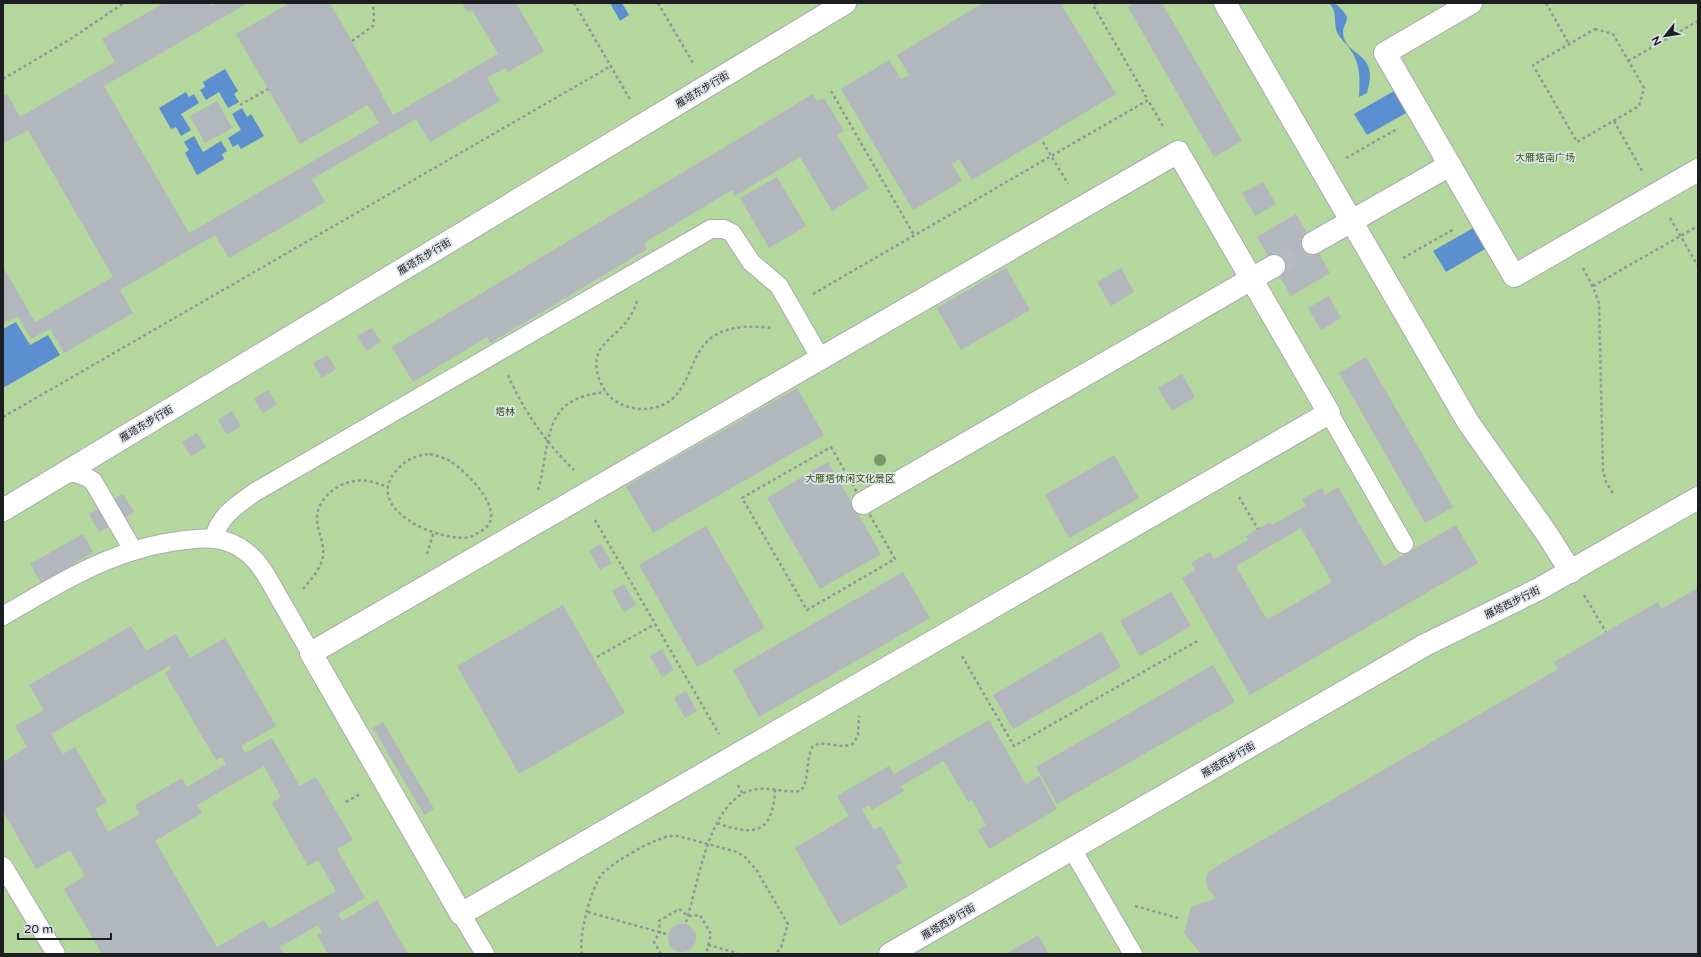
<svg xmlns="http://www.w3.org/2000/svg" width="1701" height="957" font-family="'Varela Round','Noto Sans SC',sans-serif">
	<rect width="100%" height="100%" fill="#dde1e8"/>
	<rect fill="#b4d79d" x="3" y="3" width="1695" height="951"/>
	<g fill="#5b8fcf">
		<polygon points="610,3 622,3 629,15 620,21"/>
		<path d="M1329,3C1338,3 1343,10 1347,17C1347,22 1343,27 1343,32C1344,58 1381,50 1367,93L1359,97C1360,81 1361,64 1350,49C1346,43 1340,39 1337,32C1333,21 1338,12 1329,3Z"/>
		<polygon points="225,69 238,91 234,94 239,102 228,108 219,92 206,100 200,90 205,87 203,82"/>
		<polygon points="1394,91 1406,113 1367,135 1354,114"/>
		<polygon points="186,92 189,97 194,94 199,103 181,114 191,130 181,136 176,127 171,129 159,108"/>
		<polygon points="242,108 247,117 251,114 264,136 241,149 238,144 233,147 228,138 241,130 232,114"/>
		<polygon points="194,136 203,152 221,141 227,151 222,154 224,159 197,175 185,153 189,150 184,142"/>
		<polygon points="1473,228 1485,249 1446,272 1433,251"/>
		<polygon points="16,322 30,345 48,335 60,355 3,388 3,329"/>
	</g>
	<g fill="#b2b6bd" fill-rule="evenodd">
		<polygon points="164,3 210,3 211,6 217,3 248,3 104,86 189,233 379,123 368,105 300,144 236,34 290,3 330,3 383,96 382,96 393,115 498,54 472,10 467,12 462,3 516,3 544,51 508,72 505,68 487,78 500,101 430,142 416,119 312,179 325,202 229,258 215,235 120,290 133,313 64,353 50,329 31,339 18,316 3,324 3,267 35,322 113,277 28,130 3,144 3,96 7,94 20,117 115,62 102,39"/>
		<polygon points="983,3 1067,3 1062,6 1116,94 972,180 959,159 952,164 962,181 913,210 841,89 889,60 901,79 909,75 897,55"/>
		<polygon points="1134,3 1162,3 1242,141 1214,157 1128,7"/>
		<polygon points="813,94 817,101 824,98 844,131 837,135 869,188 832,211 800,157 735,196 732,190 644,243 647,249 490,343 487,337 413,382 392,347"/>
		<polygon points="217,101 232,128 205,143 190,116"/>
		<polygon points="777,177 806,226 769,248 740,198"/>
		<polygon points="1263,182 1276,204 1255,216 1242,193"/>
		<polygon points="1296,214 1330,273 1291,296 1257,237"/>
		<polygon points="1006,268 1030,310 961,350 937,308"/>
		<polygon points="1121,268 1134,292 1111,306 1097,282"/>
		<polygon points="1329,296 1341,318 1321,330 1308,308"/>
		<polygon points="372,328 381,342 366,351 357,336"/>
		<polygon points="327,355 336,369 322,378 313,363"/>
		<polygon points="1366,357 1453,507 1425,523 1339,373"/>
		<polygon points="1182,374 1195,397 1172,411 1158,388"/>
		<polygon points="797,388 824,435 653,533 626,486"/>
		<polygon points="268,390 277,404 263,413 254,399"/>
		<polygon points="232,411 241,426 227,435 218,420"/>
		<polygon points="197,433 206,447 191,456 182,442"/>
		<polygon points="1114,455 1139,498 1069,538 1045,495"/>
		<polygon points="828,462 881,554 820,589 767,498"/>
		<path d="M1338,487L1384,566L1456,525L1478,563L1250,695L1182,578L1195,570L1191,563L1210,552L1214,559L1248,540L1246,536L1270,522L1272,525L1306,506L1302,499L1322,488L1325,495ZM1301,528L1332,582L1267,620L1236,566Z"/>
		<polygon points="123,494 134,512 99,532 89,514"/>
		<polygon points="706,526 765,628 697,667 639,565"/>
		<polygon points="83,534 93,552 41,583 30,564"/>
		<polygon points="601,544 612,563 600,570 589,551"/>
		<polygon points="903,572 930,618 759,717 733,670"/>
		<polygon points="624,584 636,605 624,612 612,591"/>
		<polygon points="1698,588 1698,954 1201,954 1184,933 1191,907 1216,898 1208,889 1206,881 1208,873 1217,866 1558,669 1554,662 1658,602 1661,609"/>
		<polygon points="1171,592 1191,626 1140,656 1120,621"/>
		<polygon points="563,605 625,713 519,774 457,666"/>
		<path d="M131,626L146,651L176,634L190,658L225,638L276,726L241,746L245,753L272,738L300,786L316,777L353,840L337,849L365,898L338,914L342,921L377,900L408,954H328L317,935L322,932L318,925L280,947L284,954H102L64,889L85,876L70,850L36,869L3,811V762L27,747L15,726L44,710L29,685ZM169,666L171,669L165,673L216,760L222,757L226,764L187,787L182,778L135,805L140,814L108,832L95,809L107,802L75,747L63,754L51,734ZM264,766L281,797L272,803L308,866L318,860L336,891L269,929L264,920L217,947L155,841L202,813L197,805Z"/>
		<polygon points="1101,632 1121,667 1013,729 993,695"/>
		<polygon points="662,649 674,670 662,677 650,656"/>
		<polygon points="1213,665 1235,702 1057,804 1036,767"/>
		<polygon points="686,691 697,711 685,718 674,698"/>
		<polygon points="989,720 1026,784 1039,776 1057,809 989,849 978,830 986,825 972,800 968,802 944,761 901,786 904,791 872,810 869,805 862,809 874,830 881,826 902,863 896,866 908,887 840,926 795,848 849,816 837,796 889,766 894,774"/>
		<polygon points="383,722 434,809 424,815 373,728"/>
		<circle cx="682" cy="938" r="14"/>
		<polygon points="1038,935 1049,954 1006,954"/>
	</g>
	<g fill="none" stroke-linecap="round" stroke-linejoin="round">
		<polyline stroke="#b7bac0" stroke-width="22" stroke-dasharray="22 11" stroke-linecap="butt" points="1274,266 1313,243"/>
		<g stroke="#a7abb2" stroke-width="20">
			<g id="service">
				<polyline points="1329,413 1404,544"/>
				<path d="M60,476C72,470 82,474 93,481L133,550"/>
				<path d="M214,538C219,516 237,505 255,492L711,229H724L732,233L751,262L779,286L821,359"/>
				<path d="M3,616C62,581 117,547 186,540C207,537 228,537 246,552C261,563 270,582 279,598C290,616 300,635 311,653"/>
				<polyline points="1072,849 1133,954"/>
				<polyline points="3,866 56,954"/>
				<polyline points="461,914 485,954"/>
			</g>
		</g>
		<g stroke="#a7abb2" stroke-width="24">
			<g id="pedestrian">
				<polyline points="1471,3 1385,53 1514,276 1698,170"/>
				<polyline points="1313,243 1450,165"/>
				<polyline points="863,503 1274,266"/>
			</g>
		</g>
		<g stroke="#a7abb2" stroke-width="24">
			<g id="minor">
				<polyline points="1225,3 1468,422 1547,534 1571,572"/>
				<polygon points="1178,152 1329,413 461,914 311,653"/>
				<polyline points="3,510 845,3"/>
				<polyline points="890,954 1425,645 1539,589 1698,498"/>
			</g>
		</g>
		<g stroke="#93959b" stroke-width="2.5" stroke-dasharray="3 3" stroke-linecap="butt">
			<polyline points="574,3 631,101"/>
			<polyline points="658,3 693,63"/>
			<polyline points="1097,3 1093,5 1148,100"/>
			<polyline points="1546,3 1569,44"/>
			<polygon points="1595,29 1613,34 1644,88 1639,106 1577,142 1533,65"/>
			<polyline points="352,41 373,26 374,19 373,3"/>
			<polyline points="1628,61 1698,21"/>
			<polyline points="3,79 69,40 124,3"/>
			<polyline points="831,91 914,235"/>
			<polyline points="240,105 268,89"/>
			<polyline points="1614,121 1642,171"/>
			<polyline points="1043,142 1068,184"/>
			<polyline points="1346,158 1397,129"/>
			<polyline points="1670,218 1698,266"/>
			<polyline points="1403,258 1454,229"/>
			<polyline points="1583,268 1593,287 1599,303 1603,471 1606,482 1614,495"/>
			<polyline points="1593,286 1698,226"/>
			<polyline points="813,294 1148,100 1164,128"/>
			<path d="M637,301C634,312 628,321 620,329C612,337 602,344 598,354C594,366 598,379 604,389C610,400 622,406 633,408C641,410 650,409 657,407C692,397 687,353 714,336C730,325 754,326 773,328"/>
			<path d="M508,375C523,410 546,443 574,470"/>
			<polyline points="3,417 611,66"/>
			<polygon points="831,447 895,559 807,610 742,498"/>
			<path d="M430,454C437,456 443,457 450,461C467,472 511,515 481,531C477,533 474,536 470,537C440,543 362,509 396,471C405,460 416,455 430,454Z"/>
			<path d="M538,490C541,481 542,472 544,462C551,419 556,398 605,392"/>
			<polyline points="1239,497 1258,529"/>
			<polyline points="595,520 719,734"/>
			<polyline points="427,554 434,531"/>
			<path d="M303,589C311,579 321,569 323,556C325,542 316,530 317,516C319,498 337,483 355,481C366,479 377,483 388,487"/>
			<polyline points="1584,595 1606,632"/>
			<polyline points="962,656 1014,746 1199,640"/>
			<polyline points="597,657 655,624"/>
			<polyline points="738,785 743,794"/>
			<polyline points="346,802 360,794"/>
			<path d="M717,823C755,837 773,833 775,790"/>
			<polyline points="1135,906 1178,918"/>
			<polyline points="588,912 666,934"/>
			<path d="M686,922C698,886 708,801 752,790C768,786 784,793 800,791C810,783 805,759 813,746C826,739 841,751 854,743L858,735L859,716"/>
			<polyline points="708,945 737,953"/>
			<path d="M582,954C578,938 591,887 602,874C612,863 645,844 660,839C666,836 672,836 678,836L737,852L745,857L757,871L788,924L781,947L776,954"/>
			<polyline points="661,954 654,942 660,932 659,921 679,909 688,916 700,915 711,934 706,954"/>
			<polyline points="736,954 742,954"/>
		</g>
		<use href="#service" stroke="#fff" stroke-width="18"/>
		<use href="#pedestrian" stroke="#fff" stroke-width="22"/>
		<use href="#minor" stroke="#fff" stroke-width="22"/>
	</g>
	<circle fill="#7e966b" cx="880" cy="460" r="6"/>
	<g text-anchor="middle" stroke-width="3.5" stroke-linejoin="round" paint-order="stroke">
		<g font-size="10" fill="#1d1e21" stroke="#dde1e8">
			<text transform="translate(702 89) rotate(-31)" y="4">雁塔东步行街</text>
			<text transform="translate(424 256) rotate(-31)" y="4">雁塔东步行街</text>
			<text transform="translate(146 423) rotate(-31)" y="4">雁塔东步行街</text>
			<text transform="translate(1512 602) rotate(-26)" y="4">雁塔西步行街</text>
			<text transform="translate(1228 759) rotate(-30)" y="4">雁塔西步行街</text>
			<text transform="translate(948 921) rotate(-30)" y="4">雁塔西步行街</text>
		</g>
		<g font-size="10" fill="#315805" stroke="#dde1e8">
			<text x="1545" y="161">大雁塔南广场</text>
			<text x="505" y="415">塔林</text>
			<text x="850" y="482">大雁塔休闲文化景区</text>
		</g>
	</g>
	<rect width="1701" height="957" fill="none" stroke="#1d1e21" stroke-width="8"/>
	<g transform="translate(1665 36) rotate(240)" stroke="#dde1e8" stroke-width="3" paint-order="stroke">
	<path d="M0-3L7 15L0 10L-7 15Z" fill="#1d1e21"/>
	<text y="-6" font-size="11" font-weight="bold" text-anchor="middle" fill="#1d1e21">N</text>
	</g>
	<path d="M18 933v6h93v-6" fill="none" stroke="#1d1e21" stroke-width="2"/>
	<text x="24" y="933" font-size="12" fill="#1d1e21" stroke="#dde1e8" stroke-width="3" paint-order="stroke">20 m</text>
</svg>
